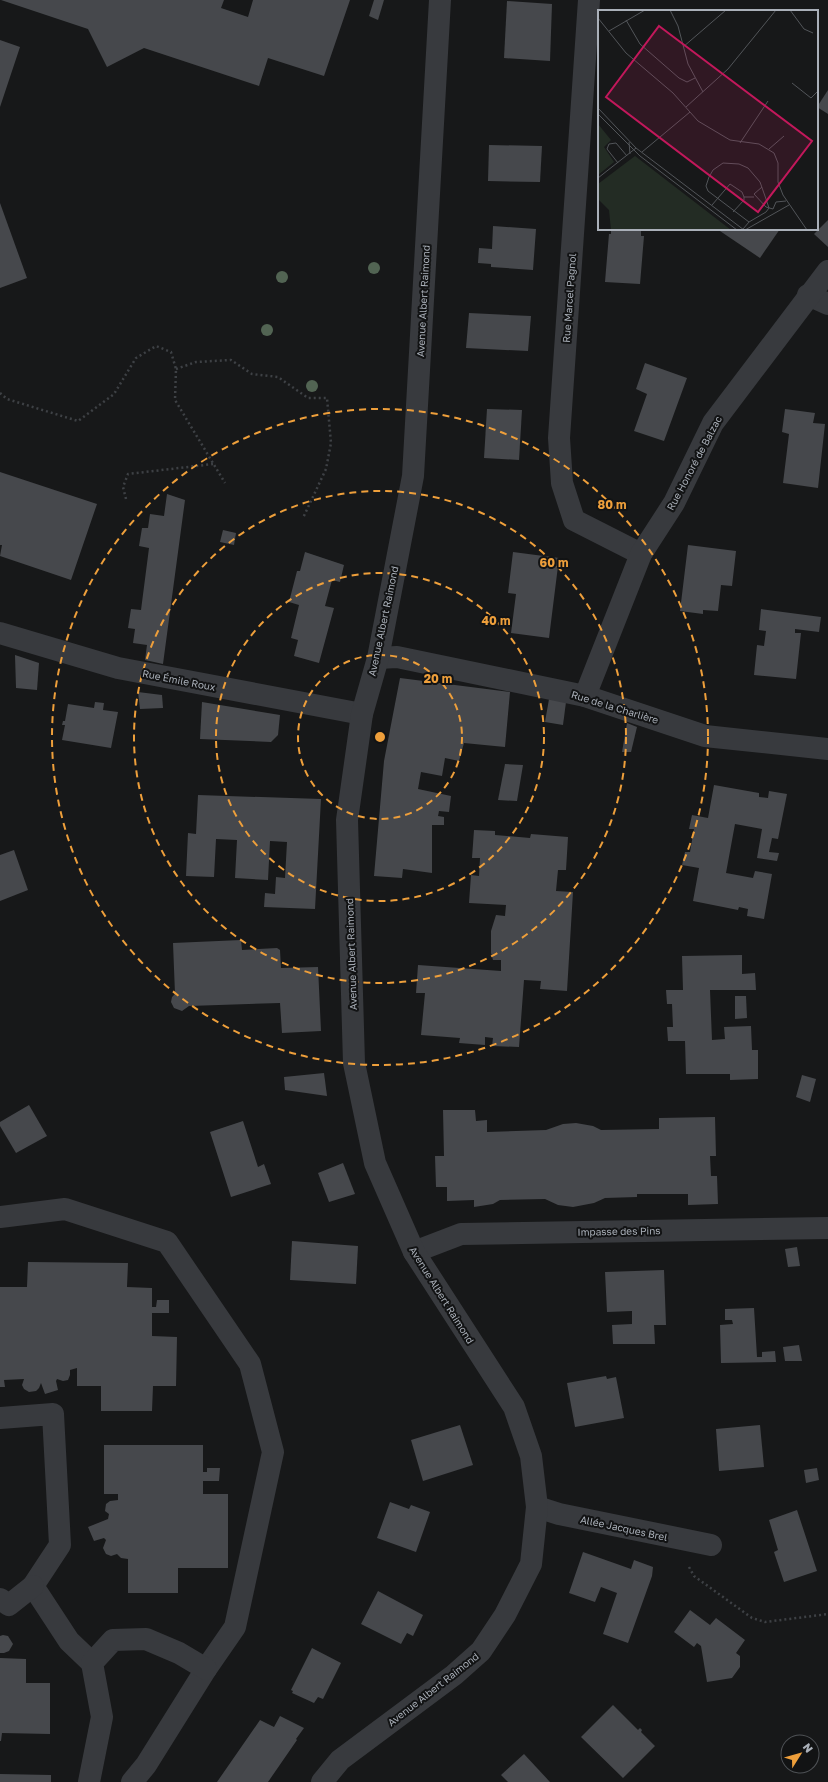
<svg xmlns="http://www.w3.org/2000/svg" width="828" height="1782" font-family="'Golos Text',sans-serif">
	<rect width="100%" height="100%" fill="#171819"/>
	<g fill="#46484c">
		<polygon points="1,0 224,0 221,8 248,17 253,0 350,0 324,76 268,58 259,86 144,48 107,67 88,29"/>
		<polygon points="374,0 384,0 378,20 369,16"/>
		<polygon points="507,1 552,4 550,61 504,58"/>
		<polygon points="0,40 20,47 0,107"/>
		<polygon points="828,90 828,114 817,107"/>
		<polygon points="489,145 542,146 540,182 488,181"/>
		<polygon points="0,203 27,278 0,288"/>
		<polygon points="828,220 828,247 814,234"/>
		<polygon points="493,226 536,229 533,270 491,267 491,264 478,263 479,248 492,249"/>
		<polygon points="611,229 641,229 641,236 644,236 640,284 605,282 609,234 611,234"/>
		<polygon points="717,229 780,229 760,258"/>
		<polygon points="469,313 531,316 528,351 466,348"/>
		<polygon points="645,363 687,378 664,441 634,431 647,394 636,389"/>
		<polygon points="487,409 522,410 519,460 484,458"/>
		<polygon points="785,409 815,413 813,423 825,424 818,488 783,483 789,434 782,432"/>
		<polygon points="0,472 97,504 71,580 0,556 2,545 0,545"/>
		<polygon points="167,494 185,500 163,664 145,660 147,645 133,643 135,629 128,628 131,609 141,610 149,548 139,546 142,528 148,528 150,514 164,516"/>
		<polygon points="223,530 236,533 234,545 220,542"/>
		<polygon points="688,545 736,551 732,586 721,585 718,611 703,610 703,614 680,611"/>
		<polygon points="305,552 344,565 340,582 332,580 325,606 334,608 319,663 294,656 298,640 291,638 299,605 289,602 297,571 300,571"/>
		<polygon points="513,552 559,558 549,638 511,633 516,594 508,593"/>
		<polygon points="761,609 821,617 819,632 795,629 795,633 801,633 796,679 754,675 757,645 764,646 766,631 759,630"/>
		<polygon points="15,655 39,663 37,690 16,688"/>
		<polygon points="400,678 510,692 505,747 464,743 459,761 445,758 442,776 421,772 418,789 451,796 449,812 439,811 438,816 444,817 444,825 432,825 432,873 403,869 402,878 374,876 384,761"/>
		<polygon points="138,692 162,695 163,708 140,709"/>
		<polygon points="549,699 566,702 563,725 545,722"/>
		<polygon points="95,702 104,703 103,710 118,712 111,748 62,740 65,725 62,725 63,721 65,721 68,704 94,708"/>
		<polygon points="202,702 280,715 278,735 271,742 200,739"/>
		<polygon points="627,723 637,727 631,752 622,752"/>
		<polygon points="505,764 523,765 517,801 498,800"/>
		<polygon points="714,785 759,793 759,797 768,798 769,791 787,794 778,839 772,838 769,852 779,853 777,861 757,858 762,829 735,824 726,873 753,878 755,871 772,874 764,919 747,916 748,909 739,907 738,910 693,901 699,868 682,865 685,852 690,852 694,829 689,829 692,815 708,818"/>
		<polygon points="198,795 321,799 315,909 264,907 265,893 275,894 276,877 285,878 287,842 270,841 268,880 235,878 237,840 216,839 214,877 186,876 188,833 196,834"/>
		<polygon points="474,830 495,831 495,835 530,838 531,834 568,837 566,870 558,870 556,891 573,892 567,991 540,989 541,981 524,980 519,1047 492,1046 493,1038 485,1037 485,1045 459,1043 460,1038 421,1035 425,993 416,993 418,965 501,971 501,960 493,960 491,953 491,931 496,915 505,916 506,905 469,903 471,875 479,876 480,858 472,858"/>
		<polygon points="14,850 28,890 0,901 0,855"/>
		<polygon points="241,940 242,950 277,948 280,950 281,968 318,967 321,1031 282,1033 280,1003 189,1006 182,1011 174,1008 171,1002 172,997 175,994 173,943"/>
		<polygon points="742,955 742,974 755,973 756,990 710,990 712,1040 725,1039 724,1027 751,1026 752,1050 758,1050 758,1079 730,1080 730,1074 686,1074 685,1041 668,1041 667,1027 673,1027 672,1004 667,1004 666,990 683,990 682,956"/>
		<polygon points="735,996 746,996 747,1018 735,1019"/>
		<polygon points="324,1073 327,1096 285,1090 284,1077"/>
		<polygon points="802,1075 816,1079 810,1102 796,1097"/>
		<polygon points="29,1105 47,1136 16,1153 0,1126 0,1122"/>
		<polygon points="443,1110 475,1110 476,1121 487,1120 487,1132 546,1130 563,1124 576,1123 593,1126 601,1130 659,1129 659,1118 715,1117 716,1156 710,1156 711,1176 717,1176 718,1204 688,1205 688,1194 637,1194 637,1197 605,1198 594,1203 573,1207 558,1205 545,1199 500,1200 493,1204 474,1207 474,1200 447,1201 447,1187 436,1187 435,1156 444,1156"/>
		<polygon points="243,1121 258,1167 264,1164 271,1184 231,1197 210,1132"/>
		<polygon points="343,1163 355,1194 329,1202 318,1173"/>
		<polygon points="292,1241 358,1246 356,1284 290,1280"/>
		<polygon points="797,1247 800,1266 788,1267 785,1249"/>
		<polygon points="28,1262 128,1263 127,1287 152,1288 152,1307 156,1307 157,1300 169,1300 169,1313 152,1313 152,1336 177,1337 176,1386 153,1386 152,1411 101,1411 101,1386 77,1386 77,1368 70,1370 70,1375 68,1380 63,1381 57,1379 56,1381 58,1390 45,1394 41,1383 39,1388 36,1391 29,1392 24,1389 22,1385 24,1379 4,1380 5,1387 0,1387 0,1287 27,1287"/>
		<polygon points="664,1270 666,1325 654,1325 655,1344 613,1344 612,1325 632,1324 632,1311 607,1312 605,1272"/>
		<polygon points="754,1308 757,1357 762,1357 762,1352 775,1351 776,1362 721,1363 720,1325 733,1324 732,1320 725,1320 725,1309"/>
		<polygon points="799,1345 802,1361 785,1361 783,1347"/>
		<polygon points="606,1376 607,1379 616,1377 624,1418 575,1427 567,1383"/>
		<polygon points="460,1425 473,1465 423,1481 411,1440"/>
		<polygon points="760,1425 764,1467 719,1471 716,1429"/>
		<polygon points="104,1445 203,1445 203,1472 207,1472 207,1468 220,1468 219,1481 203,1481 203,1494 228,1494 228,1568 178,1568 178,1593 128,1593 128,1559 121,1558 117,1554 111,1556 106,1554 103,1548 106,1540 104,1538 94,1541 88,1527 108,1519 109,1514 105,1511 106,1504 110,1501 118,1500 118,1494 104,1494"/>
		<polygon points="817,1468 819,1480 806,1483 804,1470"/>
		<polygon points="390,1502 409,1509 411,1505 430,1512 416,1552 377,1538"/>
		<polygon points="797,1510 817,1571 784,1582 774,1552 778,1550 769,1520"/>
		<polygon points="583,1552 631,1569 634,1560 653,1567 652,1576 628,1643 603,1634 617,1593 601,1587 595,1602 569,1593"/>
		<polygon points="378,1591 423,1615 413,1636 407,1633 401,1644 361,1624"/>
		<polygon points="690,1610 710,1625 716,1618 745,1640 736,1653 740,1656 740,1667 732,1678 707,1682 701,1646 697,1643 694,1647 674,1632"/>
		<polygon points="3,1635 8,1636 13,1644 9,1651 4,1653 0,1653 0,1636"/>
		<polygon points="312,1648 341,1663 323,1699 318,1697 314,1703 292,1693 293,1691 291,1690"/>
		<polygon points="0,1658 26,1659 26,1683 50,1683 50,1734 2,1733 1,1741 0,1741"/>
		<polygon points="613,1705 638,1730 640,1728 642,1730 641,1732 655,1746 623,1778 581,1737"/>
		<polygon points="280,1716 304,1728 296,1739 297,1740 268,1782 217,1782 260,1720 274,1727"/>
		<polygon points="524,1754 550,1782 508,1782 501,1775"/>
		<polygon points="0,1774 51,1775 51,1782 0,1782"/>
	</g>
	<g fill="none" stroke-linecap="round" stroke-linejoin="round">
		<g stroke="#3e4145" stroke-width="2.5" stroke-dasharray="2 3" stroke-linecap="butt">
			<polyline points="176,369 196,362 231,360 252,374 278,377 308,398 327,398 331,443 326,469 303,518"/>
			<polyline points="0,393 7,399 78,421 114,394 136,358 156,346 171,352 176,369 175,400 225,483"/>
			<polyline points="126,499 123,487 128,474 213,464"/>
			<polyline points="689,1567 694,1576 752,1618 765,1622 828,1614"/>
		</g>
		<g stroke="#383a3e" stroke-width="22">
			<polyline points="589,0 559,438 562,483 574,520 641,554"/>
			<polyline points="808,295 828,304"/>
			<polyline points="0,633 118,668 362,714"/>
			<polyline points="378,658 397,657 585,696 705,736 828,749"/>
			<polyline points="585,696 641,554 674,503 713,423 828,271"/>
			<polyline points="0,1217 65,1209 167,1242 250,1364 273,1452 235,1627 206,1669 146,1765 132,1782"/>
			<polyline points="414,1252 461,1234 828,1228"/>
			<polyline points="0,1418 53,1414 60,1545 33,1586 69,1641 92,1663"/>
			<polyline points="537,1507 559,1514 711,1545"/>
			<polyline points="0,1599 9,1605 33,1586"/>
			<polyline points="89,1782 102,1717 92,1663 113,1640 146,1639 179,1653 206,1669"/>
			<polyline points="322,1782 340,1760 454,1675 481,1651 505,1615 531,1564 537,1507 531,1456 514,1407 414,1252 375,1163 354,1063 347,820 362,714 378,658 413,476 440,0"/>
		</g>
	</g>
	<g fill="#526453">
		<circle cx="374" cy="268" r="6"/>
		<circle cx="282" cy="277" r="6"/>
		<circle cx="267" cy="330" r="6"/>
		<circle cx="312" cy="386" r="6"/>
	</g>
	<g fill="none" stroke="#ee9f3b" stroke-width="2" stroke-dasharray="7 5">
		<circle cx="380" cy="737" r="82"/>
		<circle cx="380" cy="737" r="164"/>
		<circle cx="380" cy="737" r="246"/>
		<circle cx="380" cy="737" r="328"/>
	</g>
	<g text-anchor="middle" stroke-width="4" stroke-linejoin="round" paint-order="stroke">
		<g font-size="10" fill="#aab0b9" stroke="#121314">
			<text transform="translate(569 298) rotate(-86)" y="4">Rue Marcel Pagnol</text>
			<text transform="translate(423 301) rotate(-87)" y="4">Avenue Albert Raimond</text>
			<text transform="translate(694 463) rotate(-62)" y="4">Rue Honoré de Balzac</text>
			<text transform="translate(383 621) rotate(-78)" y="4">Avenue Albert Raimond</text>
			<text transform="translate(179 680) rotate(11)" y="4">Rue Émile Roux</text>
			<text transform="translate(615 707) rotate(17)" y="4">Rue de la Charlière</text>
			<text transform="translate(351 954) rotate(-92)" y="4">Avenue Albert Raimond</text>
			<text transform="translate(619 1231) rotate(-1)" y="4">Impasse des Pins</text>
			<text transform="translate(442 1295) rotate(58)" y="4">Avenue Albert Raimond</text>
			<text transform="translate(624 1528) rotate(12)" y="4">Allée Jacques Brel</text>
			<text transform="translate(433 1689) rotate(-38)" y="4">Avenue Albert Raimond</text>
		</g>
	</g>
	<g transform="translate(598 10)">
		<rect width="220" height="220" fill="#171819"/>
		<path d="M0,114L13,130L6,137L16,152L0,165ZM37,146L133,220H13L11,200L0,189V174Z" fill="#232c24"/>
		<path fill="none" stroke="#525559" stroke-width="1" d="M72,0L80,16L90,54L105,82M192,0L206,19L215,23M0,8L28,43L75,83L100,111L132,130L161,134L176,143L180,153V172L185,185L209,220M28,10L42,34L81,68L89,72L97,68M11,21L47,0M85,37L128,0M194,73L213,88L220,81M88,97L130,59L178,0M0,98L38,138L146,220M0,104L42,146L139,220M31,132L32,144M142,133L170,91M171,139L186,126M44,142L92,102M20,153L9,139L11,134L18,133L29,146M0,168L38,138M164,177L156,184L168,197L175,199L178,192L188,191M114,195L132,174L144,182L146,187H156M135,202L146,190V187M145,219L151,212L168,202L171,198L168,189L162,172L150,158L141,154L125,153L115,160L111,167L108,176L110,181L151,212M147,220L191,195"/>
		<path fill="#c2185b" fill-opacity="0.15" stroke="#c2185b" stroke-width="2" d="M61,16L214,131L160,202L8,87Z"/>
		<rect width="220" height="220" fill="none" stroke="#aab0b9" stroke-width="2"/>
	</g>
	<circle cx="380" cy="737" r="6" fill="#ee9f3b" stroke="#121314" stroke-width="2"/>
	<g font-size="12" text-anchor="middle" font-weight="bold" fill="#ee9f3b" stroke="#121314" stroke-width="4" stroke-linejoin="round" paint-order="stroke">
		<text x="612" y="509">80 m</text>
		<text x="554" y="567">60 m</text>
		<text x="496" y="625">40 m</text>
		<text x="438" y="683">20 m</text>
	</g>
	<g transform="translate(800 1754) rotate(53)"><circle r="19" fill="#121314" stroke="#4f5256"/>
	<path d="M0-3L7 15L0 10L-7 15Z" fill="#ee9f3b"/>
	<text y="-6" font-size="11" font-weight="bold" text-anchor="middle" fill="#aab0b9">N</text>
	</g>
</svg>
